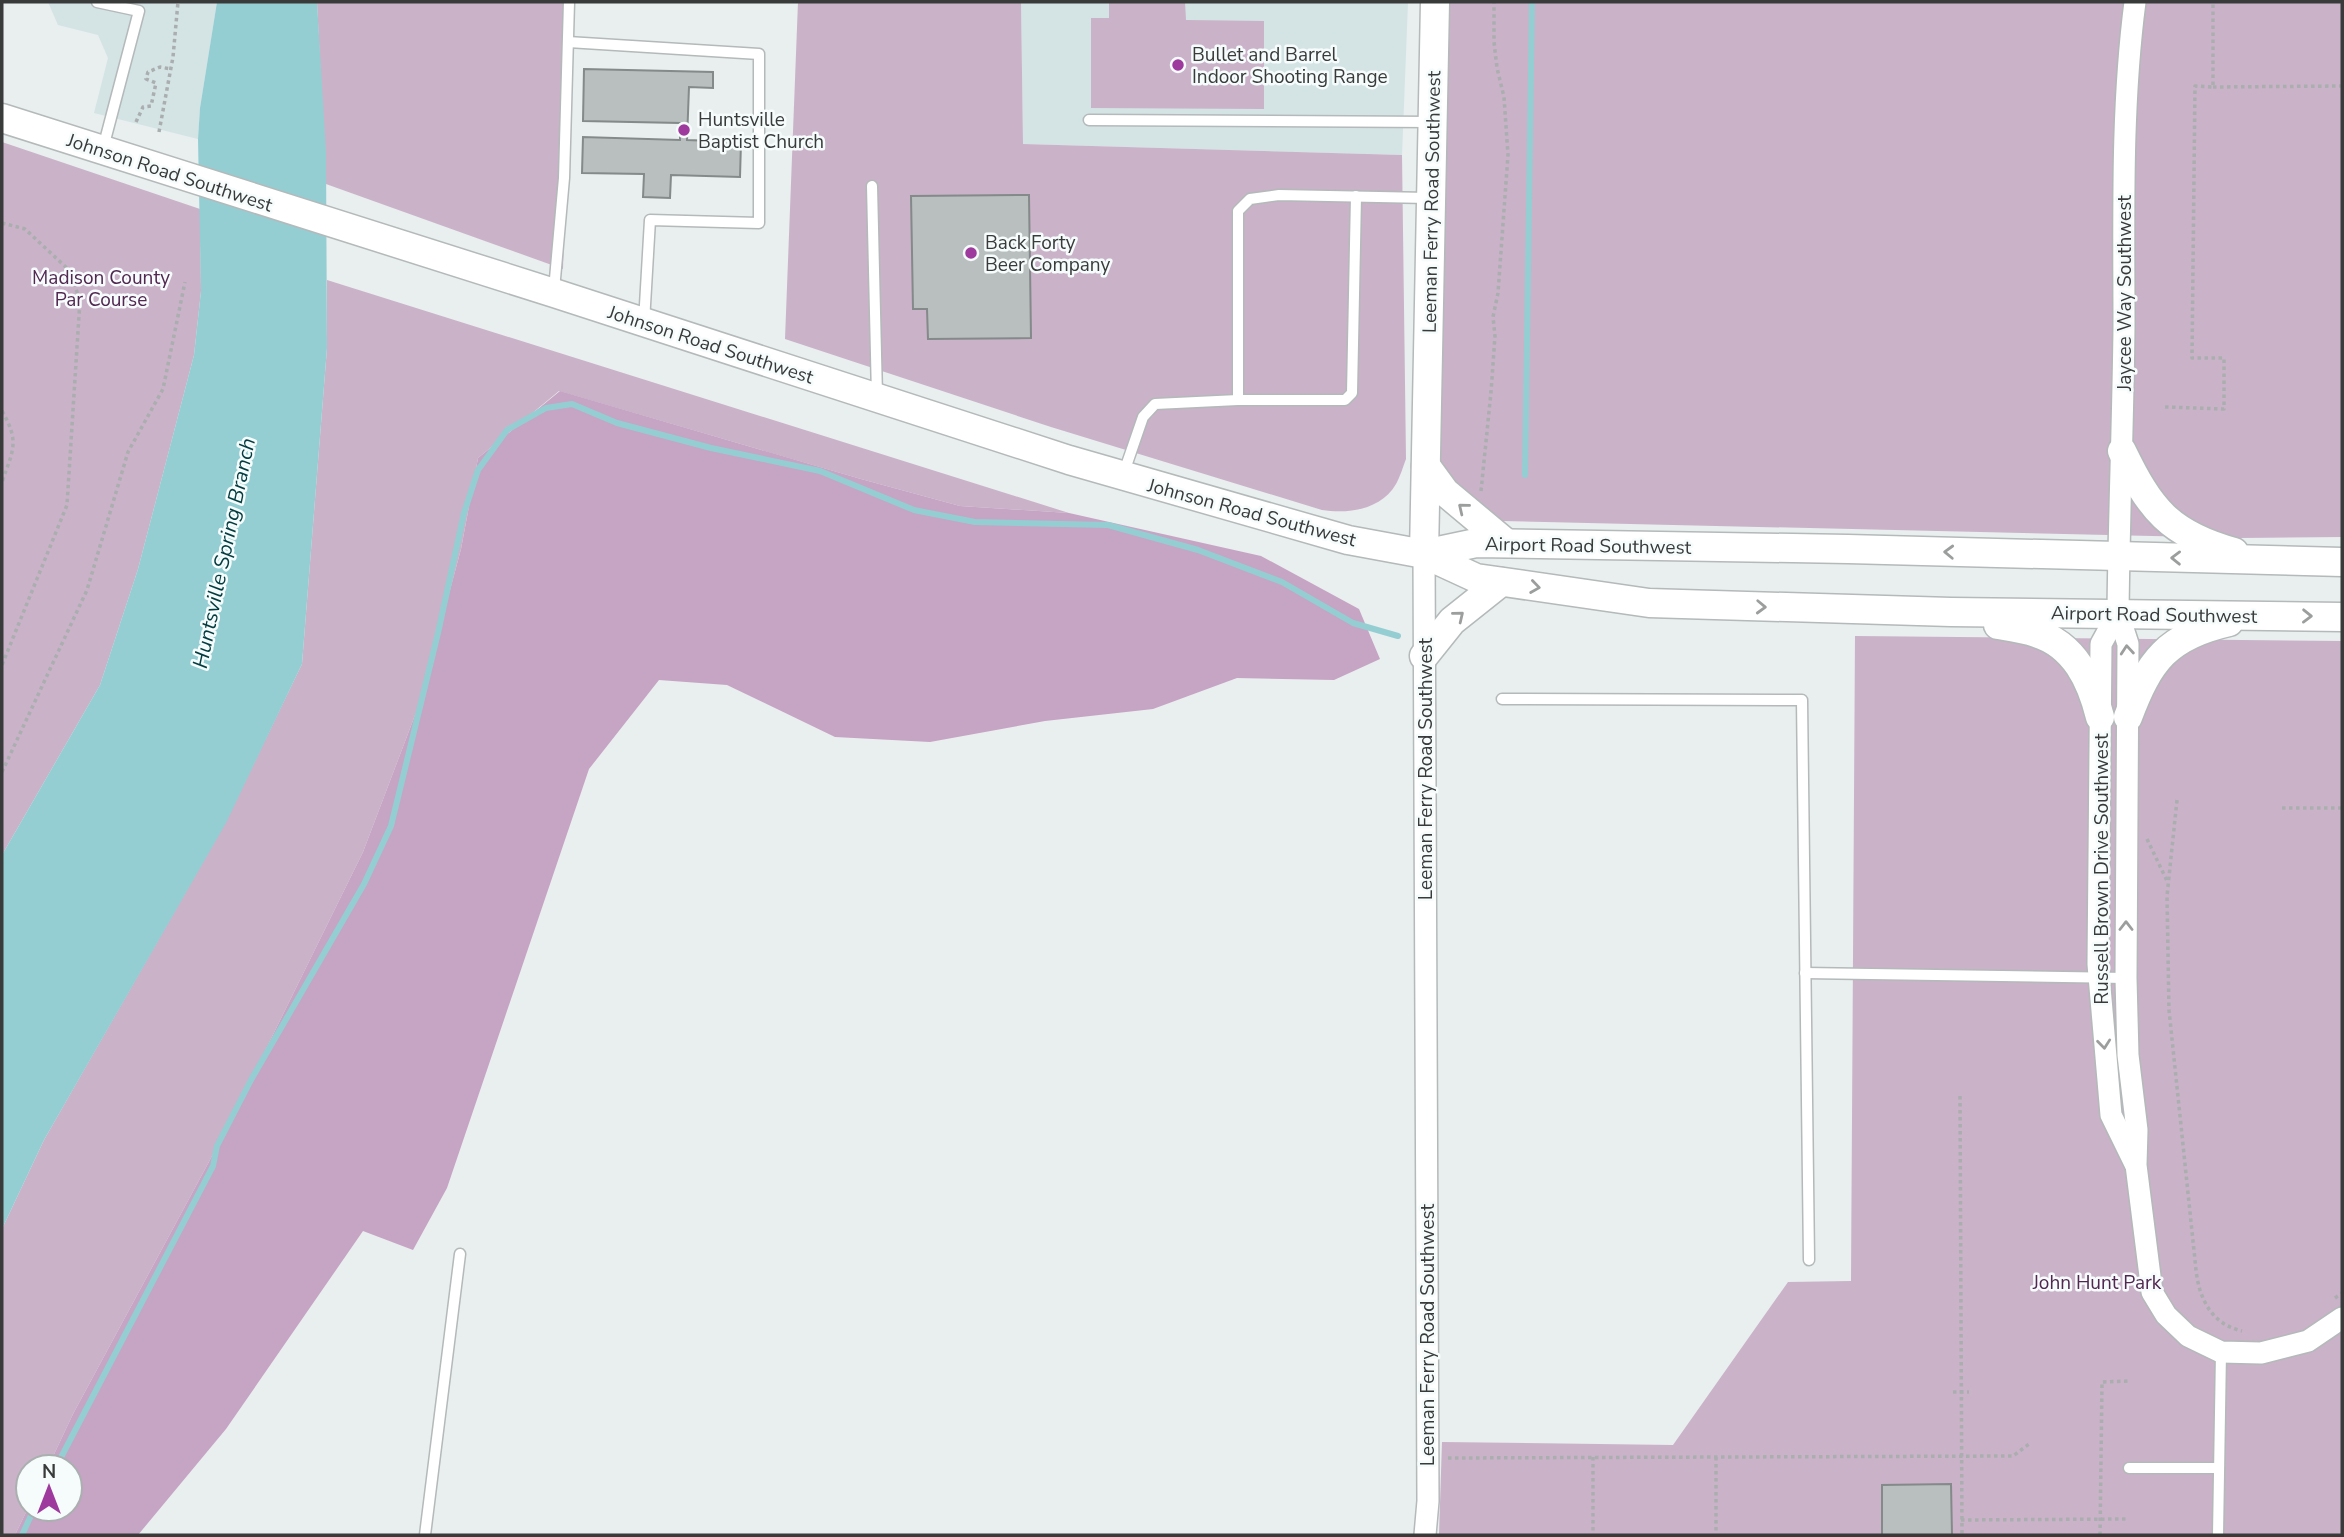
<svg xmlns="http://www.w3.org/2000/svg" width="2344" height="1537" font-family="'Nunito Sans',sans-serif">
	<rect width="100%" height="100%" fill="#e9eeef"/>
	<g fill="#d4e3e4">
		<polygon points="48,2 217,2 200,108 198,139 94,113 108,58 98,35 58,25"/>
		<polygon points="1021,2 1408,2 1402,155 1023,144"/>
	</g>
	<g fill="#cab2c8">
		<polygon points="317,2 570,2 563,269 326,184"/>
		<path d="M798,2H1021L1023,144L1402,155L1406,459C1403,467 1400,477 1396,484C1381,510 1348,514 1322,510L1051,427L785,339Z"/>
		<polygon points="1109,2 1185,2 1186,20 1264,21 1264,109 1091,108 1091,18 1109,18"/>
		<polygon points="1437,2 2342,2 2342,537 2240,538 1502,521 1479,511 1444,471 1439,455"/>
		<polygon points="2,142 200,209 201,291 194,355 138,569 100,685 2,855"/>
		<polygon points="327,280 1069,513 960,506 861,479 559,391 478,458 461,549 420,702 363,852 225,1132 73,1414 48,1467 28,1467 28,1508 15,1535 2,1535 2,1229 44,1140 225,823 302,664 327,348"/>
		<polygon points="1855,636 2342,641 2342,1535 1439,1535 1442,1442 1673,1445 1788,1282 1851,1281"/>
	</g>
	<polygon fill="#c6a4c4" points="560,391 861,479 960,506 1069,513 1261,556 1359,609 1380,659 1334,680 1237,678 1153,709 1045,721 930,742 835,737 727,685 659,680 589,769 447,1188 413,1250 363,1231 226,1429 138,1535 15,1535 28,1508 70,1509 70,1467 48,1467 73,1414 225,1132 363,852 420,702 461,549 478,458"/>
	<polygon fill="#94ced3" points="217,2 317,2 326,152 327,348 302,664 226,823 44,1140 2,1229 2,855 100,685 138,569 194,355 201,291 198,139 200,108"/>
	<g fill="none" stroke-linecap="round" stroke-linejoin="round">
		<g stroke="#94ced3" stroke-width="6">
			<polyline points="1525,475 1532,2"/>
			<polyline points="56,1467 213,1166 217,1146 251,1080 364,884 391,826 438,633 464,513 478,470 507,430 546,408 572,404 617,423 711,448 820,471 914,510 975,522 1108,525 1198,550 1282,582 1353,623 1398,636"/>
			<polyline points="22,1535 34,1509"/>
		</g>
	</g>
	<g fill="#b9bebf" stroke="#848989" stroke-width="2">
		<polygon points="584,69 713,72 713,88 689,87 687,140 741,142 740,177 671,175 670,198 643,197 644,174 582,173 583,137 680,140 680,123 583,121"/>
		<polygon points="1029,195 1031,338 928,339 927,309 913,309 911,196"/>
		<polygon points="1951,1484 1952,1535 1882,1535 1882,1485"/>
	</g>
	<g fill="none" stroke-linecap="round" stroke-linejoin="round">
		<g stroke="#b4b9b9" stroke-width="13">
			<g id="lane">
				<polyline points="97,2 139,11 103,148"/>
				<polyline points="568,42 759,54 759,223 650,220 644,322"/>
				<polyline points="1089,120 1433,122"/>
				<polyline points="872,186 877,396"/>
				<polyline points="554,290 564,178 569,2"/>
				<polyline points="1238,400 1345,400 1352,393 1356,196"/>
				<polyline points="1123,475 1143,417 1155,404 1238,400 1238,211 1250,199 1279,195 1428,198"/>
				<polyline points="1502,699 1802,700 1809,1260"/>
				<polyline points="1805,973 2126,978"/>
				<polyline points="2129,1468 2219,1468"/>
				<polyline points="425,1535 460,1254"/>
				<polyline points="2218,1535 2221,1352"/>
			</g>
		</g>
		<g stroke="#b4b9b9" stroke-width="24">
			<g id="street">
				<path d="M2135,2C2121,109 2124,218 2124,326C2123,422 2119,517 2118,613L2128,644L2126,978L2128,1055L2137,1130L2136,1165L2152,1292L2166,1315L2188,1336L2221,1352L2261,1353L2308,1341L2342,1318"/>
				<polyline points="1424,554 1428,1501 1425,1535"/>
				<polyline points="2118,613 2101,644 2098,964 2111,1115 2135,1164"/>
			</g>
		</g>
		<g stroke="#b4b9b9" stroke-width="31">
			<g id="secondary">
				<polyline points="2,118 554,293 1069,460 1348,540 1424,554 1476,578 1649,603 1951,612 2342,617"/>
				<path d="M2122,451C2150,509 2169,534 2234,552"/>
				<polyline points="1426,466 1445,492 1506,543"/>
				<polyline points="1424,554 1476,543 1848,549 2342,562"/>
				<polyline points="1424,554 1435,2"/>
				<path d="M1998,625C2010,627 2024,629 2036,633C2075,645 2091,681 2100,717"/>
				<polyline points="1424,656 1452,621 1501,582"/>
				<path d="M2128,717C2149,661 2167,636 2229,622"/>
			</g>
		</g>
		<g stroke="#aaaeaf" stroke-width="3.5" stroke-dasharray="3.5 3.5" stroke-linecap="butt">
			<polyline points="2213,87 2342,86"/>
			<polyline points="136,122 143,107 151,106 156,83 146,79 148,72 160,67 171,69"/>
			<polyline points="159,132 173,57 178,2"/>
			<polyline points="2,223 25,229 69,270 80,300 67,505 2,665"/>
			<polyline points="2165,407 2224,409 2224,358 2192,358 2195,86 2213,87 2213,2"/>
			<path d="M2,411C20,442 13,450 2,482"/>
			<polyline points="1481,491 1491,392 1495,336 1493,317 1498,293 1508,155 1504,97 1497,68 1494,42 1494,2"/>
			<polyline points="2,772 87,590 128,452 163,389 185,282"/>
			<path d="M2177,800L2167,896L2169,1010L2196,1270C2199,1298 2211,1324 2242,1331"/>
			<polyline points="2282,808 2342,808"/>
			<polyline points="2147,839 2168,883"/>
			<polyline points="1960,1096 1962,1535"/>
			<polyline points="2335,1298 2342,1293"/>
			<polyline points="1953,1392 1969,1392"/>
			<polyline points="1593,1457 1593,1535"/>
			<polyline points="1716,1457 1716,1535"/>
			<polyline points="1448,1458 2013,1456 2029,1444"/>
			<polyline points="1961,1520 2128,1519"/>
			<polyline points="2100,1535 2102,1382 2131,1381"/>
		</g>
		<use href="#lane" stroke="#fff" stroke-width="10"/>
		<use href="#street" stroke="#fff" stroke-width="21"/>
		<use href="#secondary" stroke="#fff" stroke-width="28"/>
	</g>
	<defs><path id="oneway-chevron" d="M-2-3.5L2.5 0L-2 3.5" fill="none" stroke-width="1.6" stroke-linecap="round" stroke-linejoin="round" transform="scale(1.75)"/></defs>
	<g stroke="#9c9d9d">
		<use href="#oneway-chevron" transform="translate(1463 508) rotate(-141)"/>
		<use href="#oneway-chevron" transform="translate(1949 552) rotate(-178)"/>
		<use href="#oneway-chevron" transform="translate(2176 558) rotate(-179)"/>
		<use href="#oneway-chevron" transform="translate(1535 587) rotate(8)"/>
		<use href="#oneway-chevron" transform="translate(1761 607) rotate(2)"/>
		<use href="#oneway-chevron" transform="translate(1459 616) rotate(-39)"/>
		<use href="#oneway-chevron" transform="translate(2307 616) rotate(1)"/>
		<use href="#oneway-chevron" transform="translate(2127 650) rotate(-95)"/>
		<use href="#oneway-chevron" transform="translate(2126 926) rotate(-90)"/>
		<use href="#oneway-chevron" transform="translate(2104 1044) rotate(84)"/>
	</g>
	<g fill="#9e399e" stroke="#f6fcfc" stroke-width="2.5">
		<circle cx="1178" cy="65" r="7"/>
		<circle cx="684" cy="130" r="7"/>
		<circle cx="971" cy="253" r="7"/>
	</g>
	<g text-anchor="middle" stroke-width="5" stroke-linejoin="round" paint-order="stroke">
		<g font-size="19" fill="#393b3b" stroke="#f6fcfc" text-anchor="start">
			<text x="1192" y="61">Bullet and Barrel<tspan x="1192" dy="22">Indoor Shooting Range</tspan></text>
			<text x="698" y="126">Huntsville<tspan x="698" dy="22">Baptist Church</tspan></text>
			<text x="985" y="249">Back Forty<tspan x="985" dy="22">Beer Company</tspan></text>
		</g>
		<g font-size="19" fill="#393b3b" stroke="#f6fcfc">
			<text transform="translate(170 172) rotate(18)" y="7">Johnson Road Southwest</text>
			<text transform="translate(1431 202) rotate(-89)" y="7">Leeman Ferry Road Southwest</text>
			<text transform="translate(2124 293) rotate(-90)" y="7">Jaycee Way Southwest</text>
			<text transform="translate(711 344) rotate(18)" y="7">Johnson Road Southwest</text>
			<text transform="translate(1252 512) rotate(15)" y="7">Johnson Road Southwest</text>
			<text transform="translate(1588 545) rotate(1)" y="7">Airport Road Southwest</text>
			<text transform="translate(2154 614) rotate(1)" y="7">Airport Road Southwest</text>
			<text transform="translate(1425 769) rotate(-90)" y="7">Leeman Ferry Road Southwest</text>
			<text transform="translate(2101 869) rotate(-90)" y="7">Russell Brown Drive Southwest</text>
			<text transform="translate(1427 1335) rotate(-90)" y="7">Leeman Ferry Road Southwest</text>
		</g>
		<g font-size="19" fill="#522651" stroke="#f6fcfc">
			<text x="101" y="284">Madison County<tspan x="101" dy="22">Par Course</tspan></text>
			<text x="2097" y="1289">John Hunt Park</text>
		</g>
		<g font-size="21" font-style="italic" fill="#023c40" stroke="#f6fcfc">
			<text transform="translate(224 553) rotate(-78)" y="7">Huntsville Spring Branch</text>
		</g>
	</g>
	<rect width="2344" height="1537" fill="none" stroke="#393b3b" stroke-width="7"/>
	<g transform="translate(49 1488)"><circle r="33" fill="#f6fcfc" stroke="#aaafaf" stroke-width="2"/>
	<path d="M0-5L12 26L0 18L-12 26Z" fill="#9e399e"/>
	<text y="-10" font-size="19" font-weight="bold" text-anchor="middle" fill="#393b3b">N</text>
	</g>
</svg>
